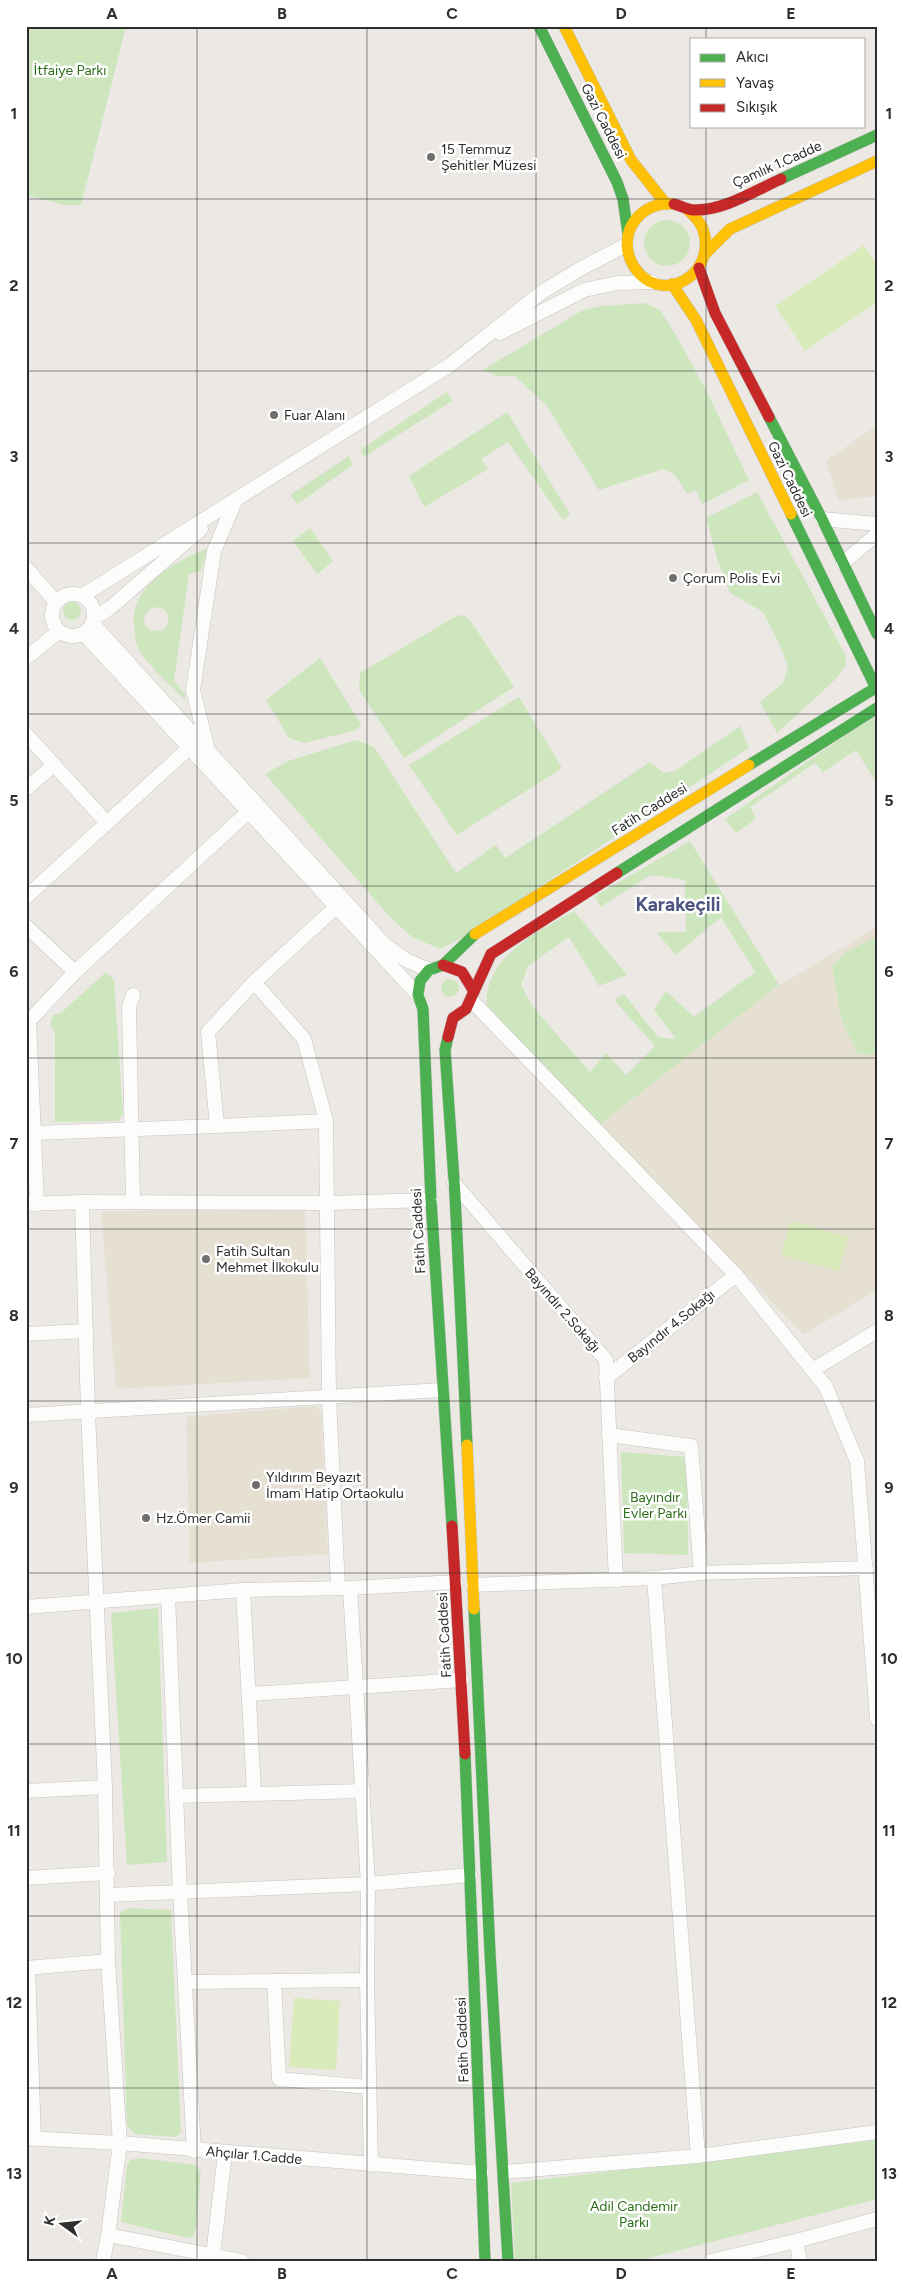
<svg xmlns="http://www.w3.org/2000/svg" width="903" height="2287" font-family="Figtree,sans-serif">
	<rect width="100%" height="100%" fill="#ece8e4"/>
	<g fill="#e6e0d3">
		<polygon points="877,425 877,496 839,500 826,461"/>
		<polygon points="877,927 877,1289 804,1335 599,1125 766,993"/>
		<polygon points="305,1206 310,1378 116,1389 101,1212"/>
		<polygon points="316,1406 321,1411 328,1554 190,1563 186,1417"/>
	</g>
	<g fill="#cee6be" fill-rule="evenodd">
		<polygon points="26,26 126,26 81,205 64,205 26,195"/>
		<circle cx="667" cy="243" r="23"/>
		<polygon points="645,303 660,310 676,335 706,390 749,480 702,504 696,490 687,494 675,475 663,469 599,490 546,405 515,376 496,376 483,370 583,310 602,306"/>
		<polygon points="447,392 452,401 364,457 360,450"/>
		<polygon points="507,412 570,514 563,520 508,442 481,459 488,469 424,507 409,476"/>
		<polygon points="349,456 353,465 297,504 290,495"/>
		<polygon points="757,492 845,654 846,665 836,679 777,733 760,702 783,683 788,666 778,641 763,612 730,593 717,558 706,518"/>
		<polygon points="310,528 333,561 317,574 293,541"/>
		<path d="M208,548L201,571L189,574L174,681L185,694V700C171,685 144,663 137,645C135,639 135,632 134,626C131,584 175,562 208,548ZM152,607L164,609C170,616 170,624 163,630L151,631L145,625L144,616Z"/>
		<circle cx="72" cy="611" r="9"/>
		<polygon points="458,615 464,616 470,620 514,687 404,758 359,690 360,673"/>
		<polygon points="320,658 361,724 357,730 304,743 289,738 266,700"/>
		<polygon points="519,697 562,768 457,835 409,765"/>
		<polygon points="873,716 877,725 877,784 856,750 823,772 815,763 750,807 756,819 736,833 725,819"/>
		<polygon points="740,726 749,748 462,938 440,949 412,937 389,916 265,774 288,761 356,740 374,747 456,873 496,845 505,858 650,762 664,773 675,771"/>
		<path d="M690,841L779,985L599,1125L487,1009C481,958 537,932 574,911L627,975L599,986L569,937L528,966L521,985L533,1007L590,1072L606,1053L626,1075L655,1046L614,1000L624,994L658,1037L676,1039L654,1010L666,991L694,1017L755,972L721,917L676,955L656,932H686L685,880L651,875L600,907L595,896Z"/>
		<polygon points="877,936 877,1051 872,1055 858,1054 841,1019 832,966 845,953"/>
		<polygon points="106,972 114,980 123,1113 119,1121 55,1122 55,1032 50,1024 53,1015 61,1013"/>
		<circle cx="450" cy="988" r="9"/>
		<polygon points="621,1452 687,1457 688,1555 624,1553"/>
		<polygon points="158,1608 167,1862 127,1865 111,1613"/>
		<polygon points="130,1908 171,1910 181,2133 175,2137 135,2134 127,2125 120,1912"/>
		<polygon points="877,2140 877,2199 638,2261 515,2261 511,2183"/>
		<polygon points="140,2158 195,2165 201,2172 196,2228 193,2236 187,2238 121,2222 127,2166 130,2160"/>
	</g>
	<g fill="#d9eabb">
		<polygon points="864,245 877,264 877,302 805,351 775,306"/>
		<polygon points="791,1221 849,1237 839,1271 781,1255"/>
		<polygon points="294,1998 340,2001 336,2070 289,2067"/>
	</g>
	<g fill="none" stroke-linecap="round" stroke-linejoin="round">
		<g stroke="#c5c4c5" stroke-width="15">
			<g id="street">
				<polyline points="500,333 584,290 617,283 652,282"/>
				<polyline points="822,519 877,524"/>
				<polyline points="843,563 877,534"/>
				<polyline points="26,568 56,602"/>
				<circle cx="73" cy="615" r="21"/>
				<polyline points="82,596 450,365 542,292 580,269 626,245"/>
				<polyline points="94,618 110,608 201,529"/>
				<polyline points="93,624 385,945 406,960 429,970"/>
				<polyline points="84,634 418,995"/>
				<polyline points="26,658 58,632"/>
				<polyline points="26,734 107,823"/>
				<polyline points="207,746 193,690 214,551 236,499"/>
				<polyline points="26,789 54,765"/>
				<polyline points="26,897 190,747"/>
				<polyline points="335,908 254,982 304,1039 326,1121 329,1397 338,1588"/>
				<polyline points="26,926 75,972"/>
				<polyline points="472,1001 736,1275 826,1387 857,1461 877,1719"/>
				<polyline points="217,1126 326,1121"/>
				<polyline points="34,1133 217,1126 208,1032 254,982"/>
				<polyline points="454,1183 606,1360 616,1580"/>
				<polyline points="82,1202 88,1412 105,1787 108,1961 120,2143 108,2235 103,2261"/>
				<polyline points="133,1202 129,1007 133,995"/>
				<polyline points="26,1204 82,1202 328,1203 431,1200"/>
				<polyline points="37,1204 29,1021 75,972 248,812"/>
				<polyline points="26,1334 86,1331"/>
				<polyline points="814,1369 877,1331"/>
				<polyline points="606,1378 736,1275"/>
				<polyline points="26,1415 442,1390"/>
				<polyline points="609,1435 691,1446 701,1573"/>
				<polyline points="654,1578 698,2156"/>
				<polyline points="473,1585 654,1578 701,1573 866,1568"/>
				<polyline points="350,1588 368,1884 367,1980 371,2165"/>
				<polyline points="243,1590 254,1792"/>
				<polyline points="168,1596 180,1892 194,2151"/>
				<polyline points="26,1607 243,1590 350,1588 456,1582"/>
				<polyline points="249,1694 462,1680"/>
				<polyline points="26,1791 105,1787"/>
				<polyline points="176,1796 363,1791"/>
				<polyline points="26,1878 108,1873"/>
				<polyline points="108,1895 368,1884 470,1875"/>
				<polyline points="26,1968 108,1961"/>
				<polyline points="28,1968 34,2139"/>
				<polyline points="274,1981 279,2079 369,2087"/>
				<polyline points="185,1982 367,1980"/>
				<polyline points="26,2138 120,2143 482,2173"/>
				<polyline points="504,2172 698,2156 877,2132"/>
				<polyline points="108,2235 242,2261"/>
				<polyline points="796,2241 800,2261"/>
				<polyline points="213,2255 225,2153"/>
				<polyline points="711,2261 796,2241 877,2219"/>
			</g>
		</g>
		<g stroke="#c5c4c5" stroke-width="12">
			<g id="fast">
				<polyline points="539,26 617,182 623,199 628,234"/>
				<polyline points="781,179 877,135"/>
				<polyline points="769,417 822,519 877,634"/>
				<polyline points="791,514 877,690"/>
				<polyline points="749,765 877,687"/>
				<polyline points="617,873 877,708"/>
				<polyline points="448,1037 445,1050 455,1195 467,1445"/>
				<polyline points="452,1526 431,1200 423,1009 418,995 420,981 429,970 443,965 475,934"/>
				<polyline points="474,1609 490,1953 508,2261"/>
				<polyline points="465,1754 485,2261"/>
			</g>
		</g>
		<g stroke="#c5c4c5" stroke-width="12">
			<g id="slow">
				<polyline points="564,26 631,160 666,204"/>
				<path d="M674,204C662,203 652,205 642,213C605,244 644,304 685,280C704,269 710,246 702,227C699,220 692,214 687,209"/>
				<polyline points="706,253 730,229 877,161"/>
				<polyline points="672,284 696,320 791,514"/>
				<polyline points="475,934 749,765"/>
				<polyline points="467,1445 474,1609"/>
			</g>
		</g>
		<g stroke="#c5c4c5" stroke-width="12">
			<g id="jam">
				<path d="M674,204C681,206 686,209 693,210C724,211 754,191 781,179"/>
				<polyline points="699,268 715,313 769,417"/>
				<polyline points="443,965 462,972 473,990"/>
				<polyline points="448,1037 453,1018 466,1009 491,954 617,873"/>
				<polyline points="452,1526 465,1754"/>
			</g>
		</g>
		<use href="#street" stroke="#fcfcfb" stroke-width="14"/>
		<use href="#fast" stroke="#4caf50" stroke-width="11"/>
		<use href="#slow" stroke="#ffc107" stroke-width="11"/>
		<use href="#jam" stroke="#c62828" stroke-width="11"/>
	</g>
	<path fill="none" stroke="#2e2e2e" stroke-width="1" stroke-opacity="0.55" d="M197,26V2261M367,26V2261M536,26V2261M706,26V39M706,126V2261M26,199H877M26,371H877M26,543H877M26,714H877M26,886H877M26,1058H877M26,1229H877M26,1401H877M26,1573H877M26,1744H877M26,1916H877M26,2088H877"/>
	<g fill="#706f6e" stroke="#fff" stroke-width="2">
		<circle cx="431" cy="157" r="5"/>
		<circle cx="274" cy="415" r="5"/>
		<circle cx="673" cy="578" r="5"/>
		<circle cx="206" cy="1259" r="5"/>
		<circle cx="256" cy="1485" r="5"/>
		<circle cx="146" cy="1518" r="5"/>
	</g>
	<g text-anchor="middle" stroke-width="5" stroke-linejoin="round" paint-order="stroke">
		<g font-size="14" fill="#2c6e1b" stroke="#fff">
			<text x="70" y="75">İtfaiye Parkı</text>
			<text x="655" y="1502">Bayındır<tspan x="655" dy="16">Evler Parkı</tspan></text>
			<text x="634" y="2211">Adil Candemir<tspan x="634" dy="16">Parkı</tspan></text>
		</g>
		<g font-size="14" fill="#2e2e2e" stroke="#fff">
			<text transform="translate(604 121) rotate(63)" y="5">Gazi Caddesi</text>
			<text transform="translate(777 164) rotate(-24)" y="5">Çamlık 1.Cadde</text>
			<text transform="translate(790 479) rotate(64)" y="5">Gazi Caddesi</text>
			<text transform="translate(649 809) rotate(-32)" y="5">Fatih Caddesi</text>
			<text transform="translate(418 1231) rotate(-93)" y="5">Fatih Caddesi</text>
			<text transform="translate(563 1310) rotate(49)" y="5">Bayındır 2.Sokağı</text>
			<text transform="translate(671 1326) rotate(-39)" y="5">Bayındır 4.Sokağı</text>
			<text transform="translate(444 1635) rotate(-93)" y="5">Fatih Caddesi</text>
			<text transform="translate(462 2040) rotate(-92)" y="5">Fatih Caddesi</text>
			<text transform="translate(254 2155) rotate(5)" y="5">Ahçılar 1.Cadde</text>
		</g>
		<g font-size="14" fill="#2e2e2e" stroke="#fff" text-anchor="start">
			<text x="441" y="154">15 Temmuz<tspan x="441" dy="16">Şehitler Müzesi</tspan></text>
			<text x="284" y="420">Fuar Alanı</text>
			<text x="683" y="583">Çorum Polis Evi</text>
			<text x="216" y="1256">Fatih Sultan<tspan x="216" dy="16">Mehmet İlkokulu</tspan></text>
			<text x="266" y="1482">Yıldırım Beyazıt<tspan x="266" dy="16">İmam Hatip Ortaokulu</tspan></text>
			<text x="156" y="1523">Hz.Ömer Camii</text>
		</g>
		<g font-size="19" font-weight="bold" fill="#4d5680" stroke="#fff">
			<text x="678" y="911">Karakeçili</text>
		</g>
	</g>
	<rect width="903" height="2287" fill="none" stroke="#ffffff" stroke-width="55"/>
	<rect x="690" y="38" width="175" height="90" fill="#ffffff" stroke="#ababab"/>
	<rect x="700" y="54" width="25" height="8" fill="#4caf50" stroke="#ababab"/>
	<text x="736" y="62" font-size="15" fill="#2e2e2e">Akıcı</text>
	<rect x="700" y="79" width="25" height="8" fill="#ffc107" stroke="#ababab"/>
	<text x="736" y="88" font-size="15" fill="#2e2e2e">Yavaş</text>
	<rect x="700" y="104" width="25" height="8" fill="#c62828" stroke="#ababab"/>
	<text x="736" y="112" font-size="15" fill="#2e2e2e">Sıkışık</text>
	<g transform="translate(62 2224) rotate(285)" stroke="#ffffff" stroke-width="4" paint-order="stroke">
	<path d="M0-4L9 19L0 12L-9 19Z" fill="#2e2e2e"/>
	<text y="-8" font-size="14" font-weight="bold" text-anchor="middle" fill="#2e2e2e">K</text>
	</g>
	<rect x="28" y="28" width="848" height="2232" fill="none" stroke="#2e2e2e" stroke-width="2"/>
	<g font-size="16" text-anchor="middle" font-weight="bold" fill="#2e2e2e">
		<text x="112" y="19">A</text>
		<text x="282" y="19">B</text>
		<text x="452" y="19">C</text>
		<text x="621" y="19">D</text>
		<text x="791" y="19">E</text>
		<text x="14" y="119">1</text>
		<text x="889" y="119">1</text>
		<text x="14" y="291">2</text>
		<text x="889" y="291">2</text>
		<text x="14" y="462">3</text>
		<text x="889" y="462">3</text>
		<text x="14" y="634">4</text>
		<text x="889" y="634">4</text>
		<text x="14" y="806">5</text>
		<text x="889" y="806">5</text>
		<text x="14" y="977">6</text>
		<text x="889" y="977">6</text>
		<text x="14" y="1149">7</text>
		<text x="889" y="1149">7</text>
		<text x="14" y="1321">8</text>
		<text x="889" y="1321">8</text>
		<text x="14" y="1493">9</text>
		<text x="889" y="1493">9</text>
		<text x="14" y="1664">10</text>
		<text x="889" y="1664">10</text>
		<text x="14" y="1836">11</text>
		<text x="889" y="1836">11</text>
		<text x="14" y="2008">12</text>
		<text x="889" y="2008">12</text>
		<text x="14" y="2179">13</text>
		<text x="889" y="2179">13</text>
		<text x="112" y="2279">A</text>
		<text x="282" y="2279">B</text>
		<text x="452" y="2279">C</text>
		<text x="621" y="2279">D</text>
		<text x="791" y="2279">E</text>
	</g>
</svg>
